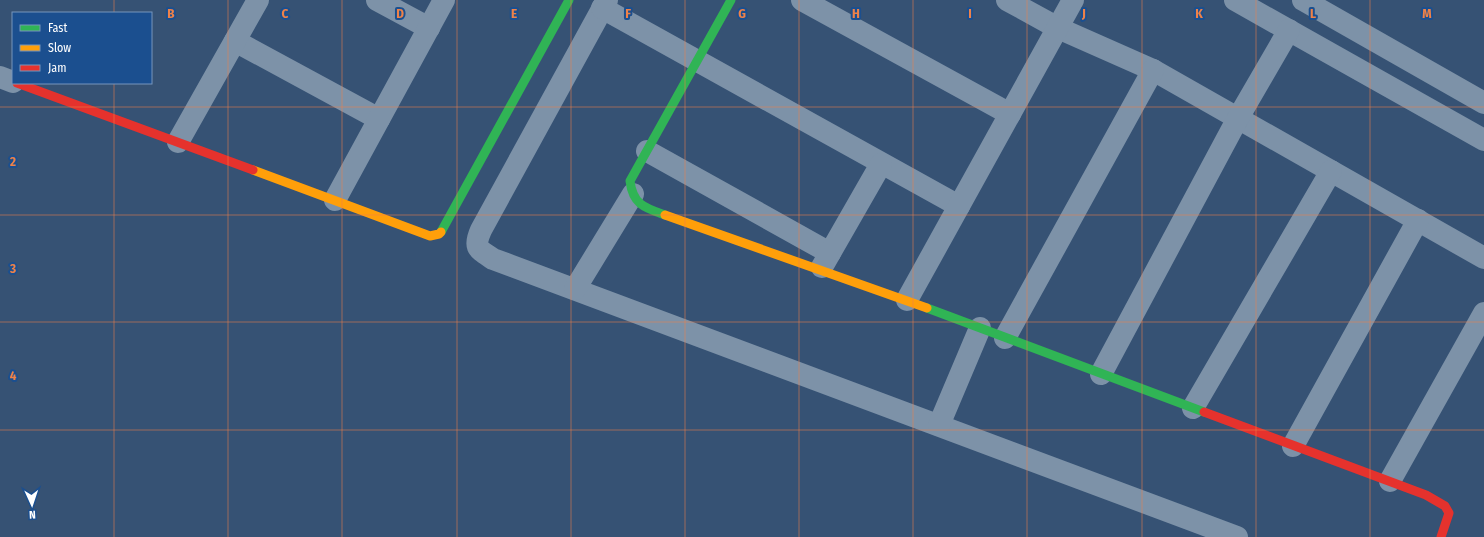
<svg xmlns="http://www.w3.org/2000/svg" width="1484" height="537" font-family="'Fira Sans Condensed',sans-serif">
	<rect width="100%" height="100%" fill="#365274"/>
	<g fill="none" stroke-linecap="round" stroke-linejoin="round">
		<g stroke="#7d92a8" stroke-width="22">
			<polyline points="377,0 429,28"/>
			<path d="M607,0L481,230C473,248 478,249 493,259L1237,537"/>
			<polyline points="802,0 1010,114"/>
			<polyline points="1007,0 1058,28 1153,70 1484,258"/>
			<polyline points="1235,0 1484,140"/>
			<polyline points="1303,0 1484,103"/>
			<polyline points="602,8 959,206"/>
			<polyline points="235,41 379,119"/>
			<polyline points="0,77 13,82"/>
			<polyline points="178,142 258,0"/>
			<polyline points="647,151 830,253"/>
			<polyline points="335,200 444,0"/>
			<polyline points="822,267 881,164"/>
			<polyline points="575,289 633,194"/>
			<polyline points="907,300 1073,0"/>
			<polyline points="1005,338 1153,70"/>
			<polyline points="1101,374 1238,118 1289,30"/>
			<polyline points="1193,408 1331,171"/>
			<polyline points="939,425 980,328"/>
			<polyline points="1293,446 1418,220"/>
			<polyline points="1390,481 1484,313"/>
		</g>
		<g stroke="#30b455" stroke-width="9">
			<path d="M665,215C645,208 633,205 630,181L731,0"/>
			<polyline points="441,232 569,0"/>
			<polyline points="927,308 1204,412"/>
		</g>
		<g stroke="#ff9f0a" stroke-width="9">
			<polyline points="253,170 430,236 439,234 441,232"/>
			<polyline points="665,215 927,308"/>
		</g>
		<g stroke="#e5322d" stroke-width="9">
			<polyline points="17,83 253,170"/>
			<polyline points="1204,412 1426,495 1445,506 1449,513 1441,537"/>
		</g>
	</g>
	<path fill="none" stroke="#ee8249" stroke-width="1" stroke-opacity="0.55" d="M114,0V13M228,0V537M342,0V537M457,0V537M571,0V537M685,0V537M799,0V537M913,0V537M1027,0V537M1142,0V537M1256,0V537M1370,0V537M114,83V537M0,107H1484M0,215H1484M0,322H1484M0,430H1484"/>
	<g font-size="13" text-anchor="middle" font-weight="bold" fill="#ee8249" stroke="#1b4f8f" stroke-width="4" stroke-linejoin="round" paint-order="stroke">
		<text x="171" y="18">B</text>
		<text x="285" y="18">C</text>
		<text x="400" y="18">D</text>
		<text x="514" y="18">E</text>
		<text x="628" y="18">F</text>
		<text x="742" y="18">G</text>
		<text x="856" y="18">H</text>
		<text x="970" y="18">I</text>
		<text x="1084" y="18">J</text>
		<text x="1199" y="18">K</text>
		<text x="1313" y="18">L</text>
		<text x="1427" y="18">M</text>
		<text x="13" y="166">2</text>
		<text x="13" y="273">3</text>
		<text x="13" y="380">4</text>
	</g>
	<rect x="12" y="12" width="140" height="72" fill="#1b4f8f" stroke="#7695bc"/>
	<rect x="20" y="25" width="20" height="6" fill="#30b455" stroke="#7695bc"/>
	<text x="48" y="32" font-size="12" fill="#ffffff">Fast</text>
	<rect x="20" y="45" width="20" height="6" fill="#ff9f0a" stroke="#7695bc"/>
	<text x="48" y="52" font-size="12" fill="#ffffff">Slow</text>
	<rect x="20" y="65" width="20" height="6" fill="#e5322d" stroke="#7695bc"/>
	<text x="48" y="72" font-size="12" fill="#ffffff">Jam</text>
	<g transform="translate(32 505) rotate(177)" stroke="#1b4f8f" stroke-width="3" paint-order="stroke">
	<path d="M0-3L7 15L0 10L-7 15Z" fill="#ffffff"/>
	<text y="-6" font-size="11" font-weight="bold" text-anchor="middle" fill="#ffffff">N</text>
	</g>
</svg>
